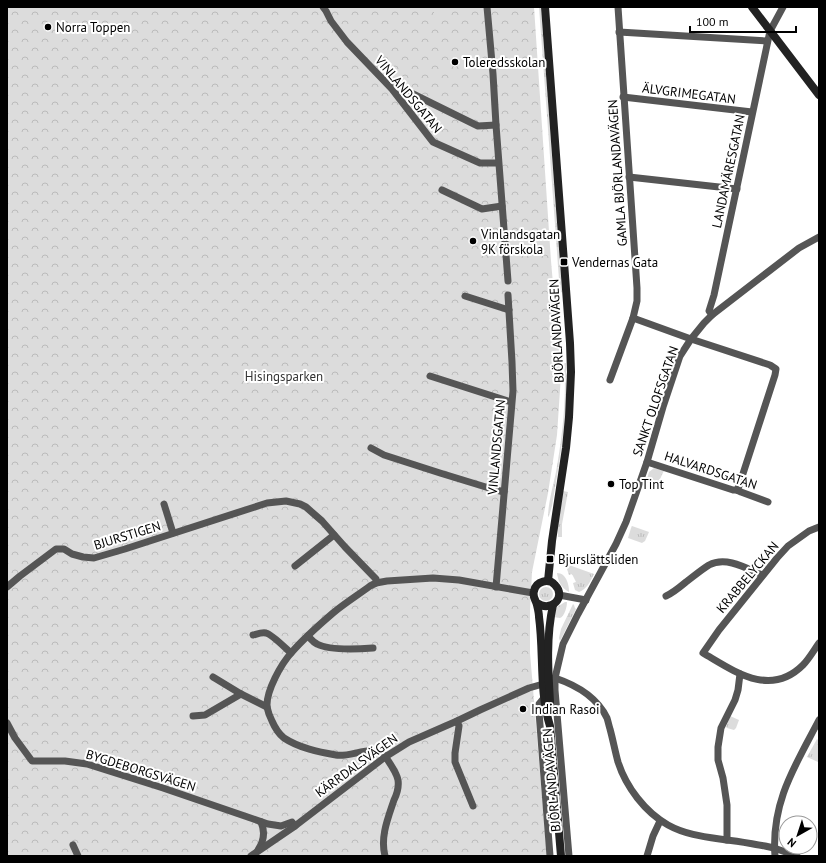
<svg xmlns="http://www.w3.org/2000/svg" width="826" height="863" font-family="'PT Sans',sans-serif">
	<defs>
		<pattern id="grass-tufts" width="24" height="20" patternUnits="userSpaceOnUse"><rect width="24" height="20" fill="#dcdcdc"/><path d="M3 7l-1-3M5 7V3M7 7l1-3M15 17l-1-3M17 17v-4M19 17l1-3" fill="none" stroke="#bbb"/></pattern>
		<pattern id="park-crowns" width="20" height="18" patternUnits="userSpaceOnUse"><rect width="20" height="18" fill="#dcdcdc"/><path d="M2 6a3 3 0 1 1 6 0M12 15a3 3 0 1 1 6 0" fill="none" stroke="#bbb"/></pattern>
	</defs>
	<rect width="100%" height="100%" fill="#fff"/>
	<g fill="url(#grass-tufts)">
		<polygon points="539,7 541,7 562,292 560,293"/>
		<path d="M565,363H566C569,411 560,459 552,506L549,516L548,517C548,504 553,486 556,472C562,438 567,398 564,364Z"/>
		<path d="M654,468L664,471C662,475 660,478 659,483L661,486L646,482L649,472Z"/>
		<polygon points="563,491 568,492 562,524 562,537 558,537 558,525"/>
		<polygon points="632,526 649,532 645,541 642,543 628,538 631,528"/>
		<path d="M569,565L594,574C590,582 587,589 579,592L575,590L573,583L576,582L572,574L569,575L566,566Z"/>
		<path d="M557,573C566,573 569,584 569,592C561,588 558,581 557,573Z"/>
		<circle cx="546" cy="594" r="7"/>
		<path d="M565,602H567C567,606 565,616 560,618C560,618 553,617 553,617L557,607Z"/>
		<polygon points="573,604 574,605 575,608 576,609 560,641 559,638 561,629"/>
		<polygon points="730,716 739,720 736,728 734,730 727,728 726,727"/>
		<polygon points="817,739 819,741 819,761 818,762 807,757"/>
	</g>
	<polygon fill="url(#park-crowns)" points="7,7 534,7 551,261 561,375 557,435 548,493 532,572 530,610 530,653 547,856 7,856"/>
	<polygon fill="#dcdcdc" points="434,7 450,7 451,17 434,18"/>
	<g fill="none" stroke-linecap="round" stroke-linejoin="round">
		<g stroke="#555" stroke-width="7">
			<polyline points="323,7 326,11 331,21 347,42 392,89 433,142 480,163 498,163"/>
			<polyline points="487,7 493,74 496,125 508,281"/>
			<polyline points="619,32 767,41"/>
			<polyline points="411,93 478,126 496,125"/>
			<polyline points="623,97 752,112"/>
			<polyline points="629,177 737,189"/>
			<polyline points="442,190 482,209 502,206"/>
			<polyline points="465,296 509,310"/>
			<polyline points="712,315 709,311 714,295 770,31 783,7"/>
			<polyline points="633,318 691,339 770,365 776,369 775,375 739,486 737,490"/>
			<polyline points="430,376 511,402"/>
			<polyline points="610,380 633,318 637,301 637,288 618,7"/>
			<polyline points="371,448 384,455 440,473 489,488 504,492"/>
			<polyline points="647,462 733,490 737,490 741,492 768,502"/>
			<polyline points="164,504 173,533"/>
			<path d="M819,527L809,531L788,546L777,558L719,630L703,653C734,671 770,698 803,665C809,659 814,650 819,643"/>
			<polyline points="295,566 334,535"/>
			<polyline points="7,587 20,576 56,549 64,549 72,554 83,557 94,558 125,549 267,503 286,501 300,504 306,507 322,521 345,547 376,579 376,583"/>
			<polyline points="496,587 513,391 512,362 508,295"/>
			<polyline points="559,595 586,600"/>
			<path d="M666,596C673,593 680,587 686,582C694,576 701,570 709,565C726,556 746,568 762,575"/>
			<path d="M253,635C257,634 262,632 266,633C273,635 285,648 291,653"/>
			<path d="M308,636C311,639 313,642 317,644C330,651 359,649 373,648"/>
			<polyline points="213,677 241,694 267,707"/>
			<path d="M555,678C576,685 597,697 607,718C608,721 609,726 610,729C613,740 615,751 618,762C626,787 645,812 668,825C686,835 706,837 726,840C739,841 752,844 765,846L774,848L797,856"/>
			<polyline points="544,698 539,704 539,712 550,856"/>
			<polyline points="193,716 205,715 241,694"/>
			<polyline points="457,721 459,726 455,753 455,762 473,806"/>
			<polyline points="7,723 15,738 32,761 65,761 87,764 163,788 268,824 281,826 292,822 295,826"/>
			<polyline points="727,840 727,805 723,778 718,760 718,747 721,728 735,700 738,690 740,674"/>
			<polyline points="73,845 78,856"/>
			<path d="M258,850C264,841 265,831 261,822"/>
			<polyline points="251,856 295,826 385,757 409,742 457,721 480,710 529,688 543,684 546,680"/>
			<path d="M385,856C380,837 388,818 394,800C397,794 399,787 398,780C397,773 389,762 385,756C375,743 350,758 336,755C319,752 299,748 284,738C279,734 275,728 272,721C270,717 268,712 267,707C266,691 281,664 292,652C304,638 319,625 333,613C345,603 358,595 370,586L376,583L387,581L433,578L459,580L533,593"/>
			<polyline points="569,856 555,690 555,678 563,644 578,614 616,544 626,522 647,462 663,407 680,356 691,339 704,323 712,315 799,248 819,237"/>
			<polyline points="647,856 653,836 660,821"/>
			<path d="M775,856C771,802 795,766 819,720"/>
		</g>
		<g stroke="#222" stroke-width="8">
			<polyline points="545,7 570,343 571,372 569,417 566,448 552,541 548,581"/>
			<polyline points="752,7 819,95"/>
			<path d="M537,603C551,613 567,597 555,585C549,578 536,581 534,591C532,597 536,600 537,605C538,609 539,613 539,617C544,653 539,691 550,726L561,856"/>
			<path d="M550,702C548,669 546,637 553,605"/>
		</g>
	</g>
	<g fill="#000" stroke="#fff" stroke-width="1.5">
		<circle cx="48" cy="27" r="4"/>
		<circle cx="455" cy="62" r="4"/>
		<circle cx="473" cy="241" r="4"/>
		<rect x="560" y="258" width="8" height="8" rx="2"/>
		<circle cx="611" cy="484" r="4"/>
		<rect x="546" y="555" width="8" height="8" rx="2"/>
		<circle cx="523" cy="709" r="4"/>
	</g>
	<g text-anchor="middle" stroke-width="4" stroke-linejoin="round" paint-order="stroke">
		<g font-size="13" fill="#000" stroke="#fff" text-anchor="start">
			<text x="56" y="32">Norra Toppen</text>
			<text x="463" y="67">Toleredsskolan</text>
			<text x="481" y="239">Vinlandsgatan<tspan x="481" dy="15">9K förskola</tspan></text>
			<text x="572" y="267">Vendernas Gata</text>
			<text x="619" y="489">Top Tint</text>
			<text x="558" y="564">Bjurslättsliden</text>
			<text x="531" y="714">Indian Rasoi</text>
		</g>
		<g font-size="13" fill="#000" stroke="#fff">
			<text transform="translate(689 93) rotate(7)" y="5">ÄLVGRIMEGATAN</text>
			<text transform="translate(409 94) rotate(50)" y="5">VINLANDSGATAN</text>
			<text transform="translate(728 171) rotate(-78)" y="5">LANDAMÄRESGATAN</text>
			<text transform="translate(617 173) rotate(-94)" y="5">GAMLA BJÖRLANDAVÄGEN</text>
			<text transform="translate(556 331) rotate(-93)" y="5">BJÖRLANDAVÄGEN</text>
			<text transform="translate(655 401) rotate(-71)" y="5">SANKT OLOFSGATAN</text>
			<text transform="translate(496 447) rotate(-85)" y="5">VINLANDSGATAN</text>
			<text transform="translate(711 470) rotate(18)" y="5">HALVARDSGATAN</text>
			<text transform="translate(127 535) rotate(-17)" y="5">BJURSTIGEN</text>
			<text transform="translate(747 577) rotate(-50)" y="5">KRABBELYCKAN</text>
			<text transform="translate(356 765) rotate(-36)" y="5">KÄRRDALSVÄGEN</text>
			<text transform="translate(141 770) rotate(17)" y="5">BYGDEBORGSVÄGEN</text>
			<text transform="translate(551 780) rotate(-95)" y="5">BJÖRLANDAVÄGEN</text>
		</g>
		<g font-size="13" fill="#333" stroke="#fff">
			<text x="284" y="381">Hisingsparken</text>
		</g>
	</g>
	<rect width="826" height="863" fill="none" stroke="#000000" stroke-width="16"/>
	<g transform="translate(798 835) rotate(219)"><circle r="19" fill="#ffffff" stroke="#999999"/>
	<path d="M0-3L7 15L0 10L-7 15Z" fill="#000000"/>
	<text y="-6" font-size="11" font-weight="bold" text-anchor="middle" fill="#000000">N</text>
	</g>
	<path d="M690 26v6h106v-6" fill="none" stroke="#000000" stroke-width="2"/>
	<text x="696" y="26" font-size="12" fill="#000000" stroke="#ffffff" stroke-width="3" paint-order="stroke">100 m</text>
</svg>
